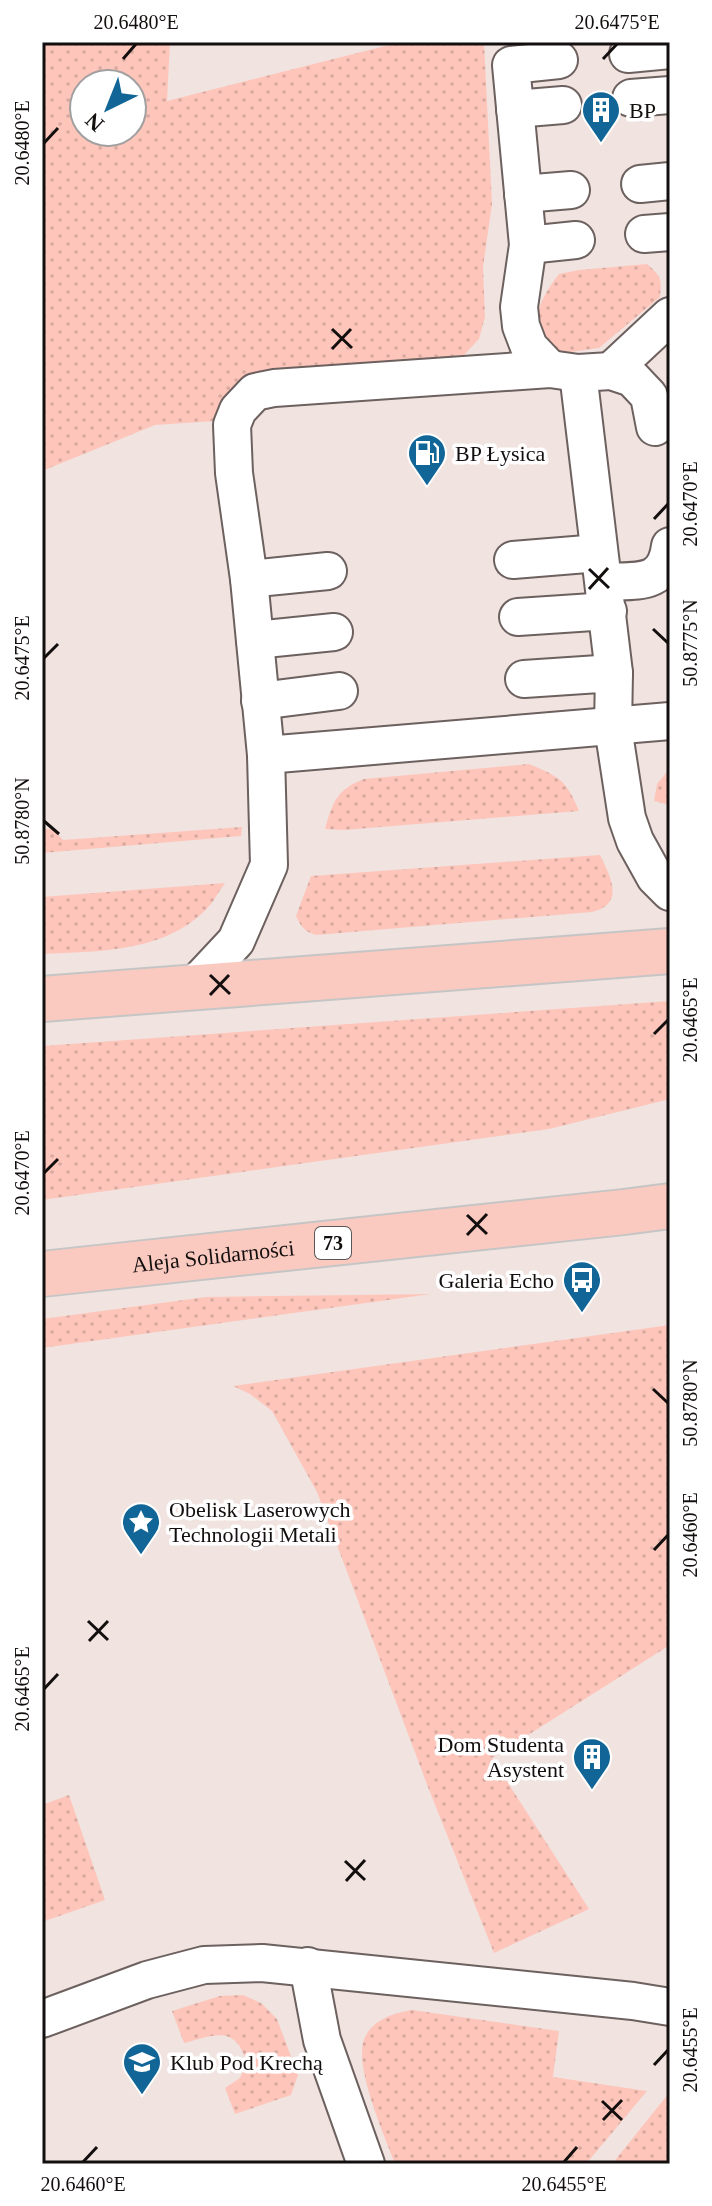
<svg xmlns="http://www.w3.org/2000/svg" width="712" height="2206" font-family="Georgia,serif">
	<defs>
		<pattern id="grass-dots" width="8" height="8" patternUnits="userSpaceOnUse" patternTransform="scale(2)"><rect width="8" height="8" fill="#fec6bb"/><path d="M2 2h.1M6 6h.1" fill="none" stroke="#d9a9a0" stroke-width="1.8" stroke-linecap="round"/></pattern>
	</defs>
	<rect width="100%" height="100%" fill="#f0e3e0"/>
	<g fill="url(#grass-dots)" fill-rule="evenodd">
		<path d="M42,42H170L167,101L401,42H484L492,204L483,267L485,317L479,339L464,355L268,373L226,398L215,421L155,425L42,471ZM84,84H132V132H84Z"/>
		<path d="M647,264C661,276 662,279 660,297L599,348L564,353C559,350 552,347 548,342C526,320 544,294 559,274L579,270Z"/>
		<path d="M529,764C560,777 566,780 579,811L344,830L325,829C332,803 337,789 364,779Z"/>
		<polygon points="670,768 670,805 654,801 657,784"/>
		<polygon points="242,827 241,836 42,853 42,829 53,829 63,840"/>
		<path d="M600,855C610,876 626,904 592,912L316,935C305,932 301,927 296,916L311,876Z"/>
		<path d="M225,883C220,890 216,897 211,904C169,953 100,951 42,954V897Z"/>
		<polygon points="670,1001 670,1099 549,1129 42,1200 42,1046"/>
		<polygon points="431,1294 42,1348 42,1319 206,1297"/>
		<polygon points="670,1325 670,1645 492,1758 589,1909 494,1953 428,1787 317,1492 272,1411 250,1394 233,1386"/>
		<polygon points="69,1795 105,1900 42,1922 42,1805"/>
		<path d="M243,1995L261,2003L277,2019L298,2075L291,2095L235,2114L225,2088L240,2078L247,2063C235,2024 215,2035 184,2043L172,2011L220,1996Z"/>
		<path d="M412,2010L559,2031L553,2077L647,2091L586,2164H395C385,2136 352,2064 365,2037C374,2019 394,2013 412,2010Z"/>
		<polygon points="669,2093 670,2164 612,2164"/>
	</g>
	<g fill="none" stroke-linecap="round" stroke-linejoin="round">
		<g stroke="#6c615f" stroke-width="40">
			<g id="lane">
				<polyline points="628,54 670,50"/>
				<polyline points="631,98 670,95"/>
				<polyline points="515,109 563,105"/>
				<polyline points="640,184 670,181"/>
				<polyline points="523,194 571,190"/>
				<polyline points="644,234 670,232"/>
				<polyline points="528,245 576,240"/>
				<polyline points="550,369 529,347 521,326 519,307 528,245 511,65 559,60"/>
				<polyline points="611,371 670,316"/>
				<polyline points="578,373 614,673"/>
				<polyline points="513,560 599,553"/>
				<polyline points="249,579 328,571"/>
				<path d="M604,582C636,580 665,587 670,546"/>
				<polyline points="518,617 608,611"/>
				<polyline points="255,640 334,632"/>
				<polyline points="524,679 614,673 613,727 627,818 635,841 655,877 670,892"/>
				<polyline points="260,701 339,691"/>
				<polyline points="266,755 670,721"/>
				<polyline points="193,987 236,941 269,865 266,755 249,579 234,473 232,425 238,410 255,392 274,388 550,369 578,373 611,371 632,378 649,396 655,427"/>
				<polyline points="308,1966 322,2040 366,2164"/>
				<polyline points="42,2019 147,1980 204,1965 262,1963 633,2001 670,2007"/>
			</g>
		</g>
		<g stroke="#c6c5c5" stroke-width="48">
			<g id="primary">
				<polyline points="42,999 670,951"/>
				<path id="s1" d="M42,1274L624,1212L670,1206"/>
			</g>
		</g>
		<use href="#lane" stroke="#fff" stroke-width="36"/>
		<use href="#primary" stroke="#facac1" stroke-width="44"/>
	</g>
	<path fill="none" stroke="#130f0e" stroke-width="3" d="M123,59L136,44M603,59L617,44M44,143L58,128M332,329L352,348M332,349L351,329M654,519L668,504M589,569L609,588M589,589L608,568M653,629L668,643M44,658L58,644M44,821L59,834M210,975L230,994M210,995L229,975M654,1034L668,1020M44,1173L58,1159M467,1215L487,1234M467,1235L487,1214M653,1389L668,1403M654,1550L668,1535M88,1621L108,1640M89,1641L108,1621M44,1689L58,1674M345,1861L365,1880M346,1881L365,1860M654,2065L668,2050M602,2101L622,2120M603,2120L622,2100M83,2162L97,2147M564,2162L577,2147"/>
	<defs>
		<g id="building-pin" transform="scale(2)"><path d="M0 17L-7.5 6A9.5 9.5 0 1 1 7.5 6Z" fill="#126697" stroke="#fff"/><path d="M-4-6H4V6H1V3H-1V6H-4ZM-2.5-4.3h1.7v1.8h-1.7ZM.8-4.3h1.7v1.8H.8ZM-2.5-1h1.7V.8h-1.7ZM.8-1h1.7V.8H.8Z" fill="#fff"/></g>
		<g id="fuel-pin" transform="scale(2)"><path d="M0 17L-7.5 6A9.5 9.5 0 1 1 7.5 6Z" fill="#126697" stroke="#fff"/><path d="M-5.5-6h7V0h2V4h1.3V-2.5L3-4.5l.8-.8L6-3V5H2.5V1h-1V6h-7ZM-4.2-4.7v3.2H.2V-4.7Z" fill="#fff"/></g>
		<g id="bus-pin" transform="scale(2)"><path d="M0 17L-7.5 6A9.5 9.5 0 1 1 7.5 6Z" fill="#126697" stroke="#fff"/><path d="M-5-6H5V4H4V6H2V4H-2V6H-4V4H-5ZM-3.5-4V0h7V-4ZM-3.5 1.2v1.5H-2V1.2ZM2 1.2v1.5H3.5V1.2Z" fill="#fff"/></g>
		<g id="sight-pin" transform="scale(2)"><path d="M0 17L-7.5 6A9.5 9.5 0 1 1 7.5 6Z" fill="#126697" stroke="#fff"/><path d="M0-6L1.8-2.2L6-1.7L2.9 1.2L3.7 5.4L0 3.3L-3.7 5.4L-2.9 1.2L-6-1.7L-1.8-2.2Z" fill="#fff"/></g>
		<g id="university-pin" transform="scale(2)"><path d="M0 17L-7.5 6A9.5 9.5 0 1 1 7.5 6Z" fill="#126697" stroke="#fff"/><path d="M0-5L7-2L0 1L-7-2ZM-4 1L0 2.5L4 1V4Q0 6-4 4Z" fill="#fff"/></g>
	</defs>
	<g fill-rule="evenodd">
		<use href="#building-pin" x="601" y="110"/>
		<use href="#fuel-pin" x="427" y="453"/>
		<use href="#bus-pin" x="582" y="1280"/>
		<use href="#sight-pin" x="141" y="1522"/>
		<use href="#building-pin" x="592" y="1757"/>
		<use href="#university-pin" x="142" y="2062"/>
	</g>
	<g text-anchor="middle" stroke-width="7" stroke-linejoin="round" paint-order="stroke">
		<rect fill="#fff" stroke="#5a5756" stroke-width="2" x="315" y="1227" width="36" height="32" rx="6"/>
		<g font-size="20" font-weight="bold" fill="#130f0e">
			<text x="333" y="1250">73</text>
		</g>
		<g font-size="22" fill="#130f0e" stroke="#fff" text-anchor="start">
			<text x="629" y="118">BP</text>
			<text x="455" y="461">BP Łysica</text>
			<text x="554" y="1288" text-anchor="end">Galeria Echo</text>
			<text x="169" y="1517">Obelisk Laserowych<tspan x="169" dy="25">Technologii Metali</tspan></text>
			<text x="564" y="1752" text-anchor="end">Dom Studenta<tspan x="564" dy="25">Asystent</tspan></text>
			<text x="170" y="2070">Klub Pod Krechą</text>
		</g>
		<g font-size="22" fill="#130f0e" stroke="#fff">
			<text dy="8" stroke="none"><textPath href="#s1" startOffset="172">Aleja Solidarności</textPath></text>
		</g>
	</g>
	<rect width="712" height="2206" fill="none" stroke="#ffffff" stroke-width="88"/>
	<g transform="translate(108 108) rotate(223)"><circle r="38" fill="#ffffff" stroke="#a19f9f" stroke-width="2"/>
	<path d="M0-6L14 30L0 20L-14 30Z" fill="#126697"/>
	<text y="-12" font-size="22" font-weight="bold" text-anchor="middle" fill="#130f0e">N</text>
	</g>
	<rect x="44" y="44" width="624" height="2118" fill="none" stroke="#130f0e" stroke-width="3"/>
	<g font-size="20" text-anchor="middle" fill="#130f0e">
		<text x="136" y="29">20.6480°E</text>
		<text x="617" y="29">20.6475°E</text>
		<text transform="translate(22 143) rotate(-90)" y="7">20.6480°E</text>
		<text transform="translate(690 504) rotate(-90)" y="7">20.6470°E</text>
		<text transform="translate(690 643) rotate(-90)" y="7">50.8775°N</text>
		<text transform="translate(22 658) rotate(-90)" y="7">20.6475°E</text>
		<text transform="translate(22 821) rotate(-90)" y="7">50.8780°N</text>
		<text transform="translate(690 1020) rotate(-90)" y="7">20.6465°E</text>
		<text transform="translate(22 1173) rotate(-90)" y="7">20.6470°E</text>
		<text transform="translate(690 1403) rotate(-90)" y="7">50.8780°N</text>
		<text transform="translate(690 1535) rotate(-90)" y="7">20.6460°E</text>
		<text transform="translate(22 1689) rotate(-90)" y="7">20.6465°E</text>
		<text transform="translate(690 2050) rotate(-90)" y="7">20.6455°E</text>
		<text x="83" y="2191">20.6460°E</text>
		<text x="564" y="2191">20.6455°E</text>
	</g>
</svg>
